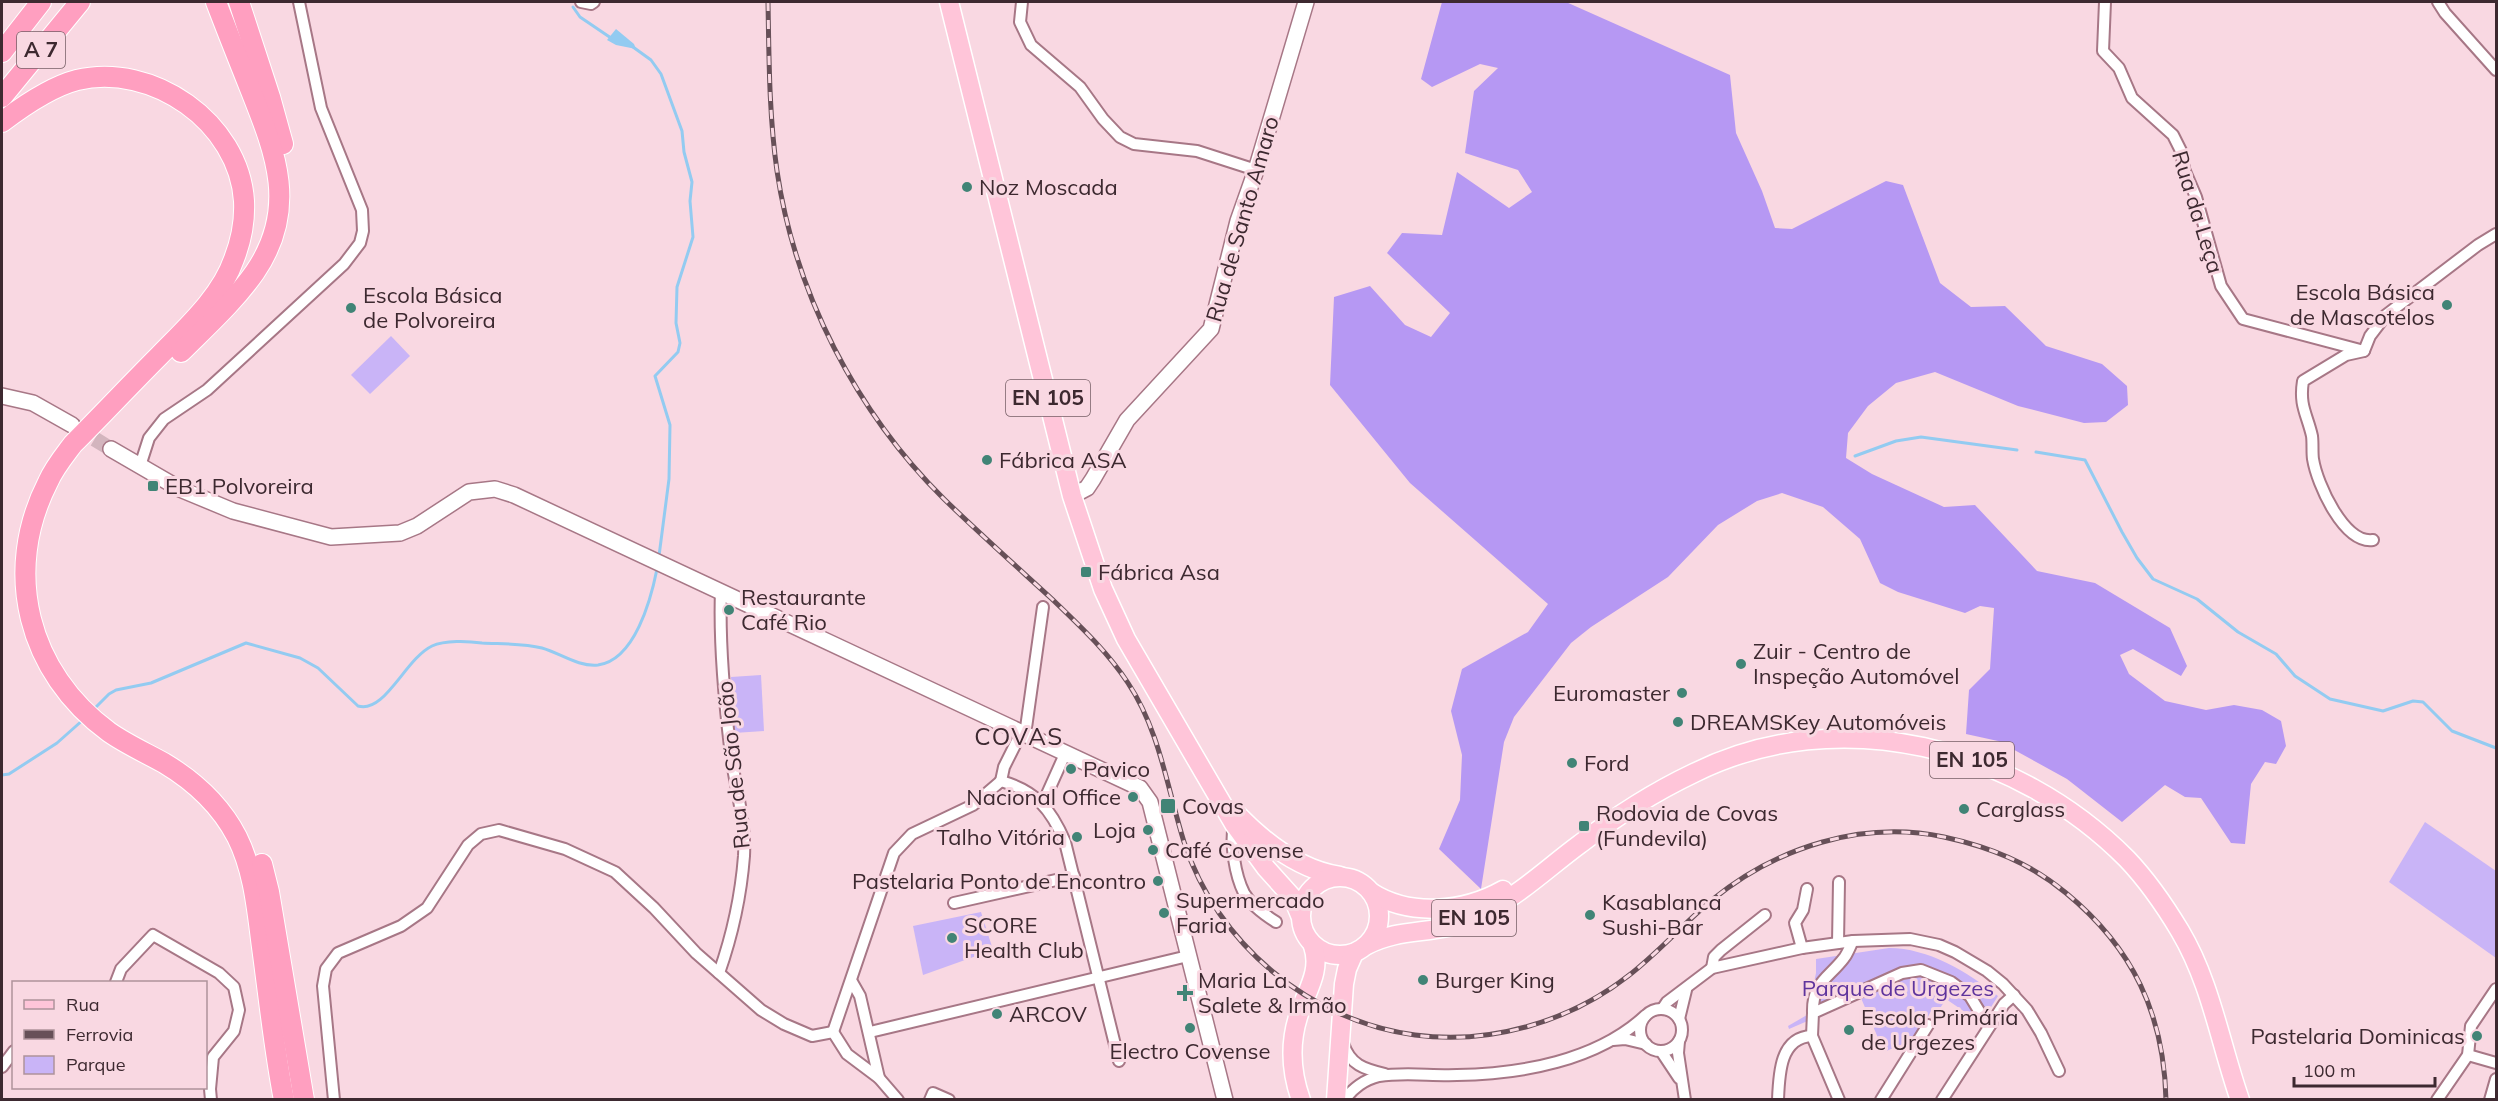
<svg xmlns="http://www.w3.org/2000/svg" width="2498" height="1101" font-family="Mulish,sans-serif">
	<rect width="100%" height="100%" fill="#f9d8e2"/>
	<g fill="#c9b4f7">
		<polygon points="391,336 410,356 370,394 351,375"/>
		<polygon points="761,675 764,731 734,733 731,677"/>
		<polygon points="2425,822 2496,871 2496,958 2389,882"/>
		<polygon points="981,912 993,950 923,975 913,926"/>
		<path d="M1889,948C1928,948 1968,972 1998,996L1981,1023L1946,999L1937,1013L1931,1011L1917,1038L1884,1052L1861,998L1789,1029L1788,1026L1807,1015L1816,973V959Z"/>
	</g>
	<polygon fill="#b698f3" points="1442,2 1566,2 1730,75 1736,133 1762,191 1775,228 1792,229 1886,181 1903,185 1940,283 1971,307 2005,306 2046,346 2102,364 2127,386 2128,405 2106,422 2084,423 2018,406 1935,372 1896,383 1868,406 1848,433 1846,458 1872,474 1944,507 1975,505 2037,571 2095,583 2170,628 2187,666 2181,676 2133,649 2120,655 2129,674 2165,701 2206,710 2234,705 2262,710 2281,721 2286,746 2276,764 2265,762 2251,784 2245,844 2231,843 2201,798 2185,797 2165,785 2122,822 2067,779 1998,741 1966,734 1969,690 1990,669 1994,608 1980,606 1965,613 1898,592 1880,583 1860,539 1823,507 1782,493 1757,501 1718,525 1668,577 1591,627 1571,643 1514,717 1504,742 1481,889 1439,849 1460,800 1462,755 1451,711 1462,669 1528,632 1548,604 1410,483 1330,385 1334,297 1370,286 1405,325 1431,337 1450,313 1387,253 1402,233 1442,235 1457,172 1509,208 1532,192 1518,170 1465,153 1474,91 1498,68 1480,64 1432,87 1421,79"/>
	<polygon fill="#93cbf1" points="616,29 634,44 636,49 616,45 607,40"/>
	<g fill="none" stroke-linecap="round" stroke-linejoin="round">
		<g stroke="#93cbf1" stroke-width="3">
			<polyline points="573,7 580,17 611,38"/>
			<polyline points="633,47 651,60 661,74 682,131 684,152 692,182 690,201 693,237 677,287 676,323 680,343 678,352 655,376 670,425 669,479 659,556"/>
			<polyline points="2036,452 2085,460 2122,532 2137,558 2153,579 2197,599 2238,632 2276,654 2295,676 2330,699 2383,711 2413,701 2423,702 2452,731 2496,748"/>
			<polyline points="1855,456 1896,441 1921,437 2017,450"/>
			<path d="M95,708L109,694L116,690L151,683L246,643L300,658L318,668L358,706C385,714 405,659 432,646C445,640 468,641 482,643C501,644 523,643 542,648C560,653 578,667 598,665C635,660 651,599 657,569"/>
			<polyline points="2,775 9,774 57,743 84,719"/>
		</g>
		<polyline stroke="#d3b5be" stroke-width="15" stroke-dasharray="15 8" stroke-linecap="butt" points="75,427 111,449"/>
		<g stroke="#a77786" stroke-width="14">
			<g id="street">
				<polyline points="581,2 591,4 594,2"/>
				<polyline points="1022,2 1020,22 1031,45 1080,87 1103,119 1120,137 1134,144 1197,151 1256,170"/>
				<polyline points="2105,2 2103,51 2119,68 2132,98 2173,135 2181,151 2184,169 2196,197 2221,286 2243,319 2364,351"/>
				<polyline points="2438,2 2445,13 2496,70"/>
				<polyline points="140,466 149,438 164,419 207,390 344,264 360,243 363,231 362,210 321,108 299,2"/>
				<path d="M2373,540C2344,544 2317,484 2313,459C2312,452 2313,444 2312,436C2307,414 2299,406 2303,381L2346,355L2364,351L2370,336L2386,315L2478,245L2496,234"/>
				<polyline points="1025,735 1043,607"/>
				<path d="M1001,781C1036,791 1051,809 1065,842L1119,1061"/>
				<polyline points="1001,781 1004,767 1021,733"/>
				<polyline points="1043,803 1065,754"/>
				<path d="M1234,824C1230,844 1235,875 1244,893C1251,905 1265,915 1276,922"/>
				<polyline points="954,903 1074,876"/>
				<polyline points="1838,943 1839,882"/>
				<polyline points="1802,948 1795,923 1803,910 1807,889"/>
				<polyline points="1712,968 1714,957 1721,950 1765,915"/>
				<path d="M719,973C732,936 741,895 744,856C746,819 734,784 730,747C724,696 719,642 721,591"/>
				<polyline points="116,982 121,969 153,935 219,973 234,987 239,1010 234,1031 213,1057 210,1089 211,1100"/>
				<polyline points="852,982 860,996 879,1078"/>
				<polyline points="1663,1008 1667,1002 1712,968 1802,948 1853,941 1910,939 1939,945 1955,952 1987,971 2003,984 2027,1010 2041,1033 2059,1071"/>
				<circle cx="1661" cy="1030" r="21"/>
				<path d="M1813,1013C1812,982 1829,978 1844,958C1848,953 1850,946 1853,941"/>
				<polyline points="1679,1019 1686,990"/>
				<polyline points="833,1032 894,853 912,834 973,805 1001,781"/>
				<polyline points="833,1032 847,1054 879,1078 898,1100"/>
				<polyline points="870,1032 1188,956"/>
				<polyline points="1613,1040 1625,1039 1646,1044"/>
				<polyline points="1679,1041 1678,1053 1685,1100"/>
				<path d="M1343,1043C1350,1065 1364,1069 1385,1074"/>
				<polyline points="1661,1051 1679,1078"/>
				<polyline points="2468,1055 2496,1063"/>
				<polyline points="2,1067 14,1051"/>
				<polyline points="334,1100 323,986 326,969 338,953 401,926 427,908 468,845 481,834 499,830 565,849 615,872 654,908 696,953 761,1010 784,1024 812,1036 833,1032"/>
				<polyline points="930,1100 933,1093 949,1100"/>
				<path d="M1344,1100C1354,1087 1364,1080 1379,1076C1404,1072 1431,1076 1457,1075C1521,1074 1596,1061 1645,1016"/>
				<path d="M1778,1100C1779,1074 1780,1037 1812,1036"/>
				<polyline points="1839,1100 1812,1036 1813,1013 1902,973 1921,970 1951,982 1970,996 1984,1019"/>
				<polyline points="1881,1100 1928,1025"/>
				<polyline points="1942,1100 2004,1004 2014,995"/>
				<polyline points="2437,1100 2468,1055 2471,1026 2496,989"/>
				<polyline points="2490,1100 2496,1079"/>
			</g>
		</g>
		<g stroke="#a77786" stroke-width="18">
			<g id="secondary">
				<polyline points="2,396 33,403 72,425"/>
				<polyline points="111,449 180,489 233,511 331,537 400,533 417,526 469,492 495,489 514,495 1140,788 1150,802 1225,1100"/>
				<polyline points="1072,496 1087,488 1093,479 1127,420 1211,329 1238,221 1256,170 1306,2"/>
			</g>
		</g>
		<g stroke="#fff" stroke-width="21">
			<g id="primary">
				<polyline points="949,2 1072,496 1103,589 1126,639 1234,824 1266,868 1293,898 1300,915"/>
				<path d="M1237,814C1265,843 1299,870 1340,876"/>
				<circle cx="1340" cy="916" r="39"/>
				<path d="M1371,892C1410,917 1464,912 1503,890"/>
				<path d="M1367,945C1394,931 1419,933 1448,927C1462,923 1476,917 1489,910C1522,893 1550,866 1580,844C1615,817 1654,792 1694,773C1839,701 2016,747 2127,859C2147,880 2165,906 2180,931C2211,983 2220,1043 2240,1100"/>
				<path d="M1301,1100C1291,1072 1289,1046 1298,1017C1305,993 1322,972 1313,946"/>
				<polyline points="1336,1100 1344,984 1347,969 1354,953"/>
			</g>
		</g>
		<g stroke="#fff" stroke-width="22">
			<g id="highway">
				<polyline points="239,2 270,97 283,144"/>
				<polyline points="2,52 41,2"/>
				<polyline points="2,97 80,2"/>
				<path d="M2,122C23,106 50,87 77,80C152,62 239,122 244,201C245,221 241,241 234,259C221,297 186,328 159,356C130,385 102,415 73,444C64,456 54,468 48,482C2,572 28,673 109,732C126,744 146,753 164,763C194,781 221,806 237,837C254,871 257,909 262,947C269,998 274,1049 284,1100"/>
				<path d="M181,352C207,326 234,302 255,272C298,209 276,154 251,91C239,61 227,31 216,2"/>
				<polyline points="262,864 269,892 304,1100"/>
			</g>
		</g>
		<use href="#street" stroke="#fff" stroke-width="10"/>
		<use href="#secondary" stroke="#fff" stroke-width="15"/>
		<use href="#primary" stroke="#ffc5d9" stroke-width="18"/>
		<use href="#highway" stroke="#ff9fc0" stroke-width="20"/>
		<g stroke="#675058" stroke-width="5">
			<path id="rail" d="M768,2C769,58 769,115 777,171C795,293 856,412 944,499C979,533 1016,566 1052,599C1079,625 1107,651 1128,683C1160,731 1167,788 1184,842C1217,944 1310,1021 1415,1035C1490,1045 1569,1022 1628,976C1658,953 1683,924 1712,900C1777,847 1862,820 1944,837C1990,847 2030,863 2066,893C2133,948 2164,1014 2166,1100"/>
		</g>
		<use href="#rail" stroke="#f9d8e2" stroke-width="3" stroke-dasharray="9" stroke-linecap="butt"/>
	</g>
	<g fill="#418476" stroke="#f9d8e2" stroke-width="2">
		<circle cx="967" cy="187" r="6"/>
		<circle cx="2447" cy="305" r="6"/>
		<circle cx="351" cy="308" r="6"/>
		<circle cx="987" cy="460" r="6"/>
		<rect x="147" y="480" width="12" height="12" rx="3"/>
		<rect x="1080" y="566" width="12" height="12" rx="3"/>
		<circle cx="729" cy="610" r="6"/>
		<circle cx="1741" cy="664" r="6"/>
		<circle cx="1682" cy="693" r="6"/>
		<circle cx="1678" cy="722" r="6"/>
		<circle cx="1572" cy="763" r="6"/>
		<circle cx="1071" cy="769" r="6"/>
		<circle cx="1133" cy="797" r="6"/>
		<rect x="1160" y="798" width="16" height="16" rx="3"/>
		<circle cx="1964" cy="809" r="6"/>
		<rect x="1578" y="820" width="12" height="12" rx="3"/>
		<circle cx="1148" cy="830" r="6"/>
		<circle cx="1077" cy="837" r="6"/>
		<circle cx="1153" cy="850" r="6"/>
		<circle cx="1158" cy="881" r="6"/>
		<circle cx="1164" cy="913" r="6"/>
		<circle cx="1590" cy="915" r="6"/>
		<circle cx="952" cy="938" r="6"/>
		<circle cx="1423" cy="980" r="6"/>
		<path d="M1182 984h6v6h6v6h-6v6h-6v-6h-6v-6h6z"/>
		<circle cx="997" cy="1014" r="6"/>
		<circle cx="1190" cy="1028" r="6"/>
		<circle cx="1849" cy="1030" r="6"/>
		<circle cx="2477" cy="1036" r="6"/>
	</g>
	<g text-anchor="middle" stroke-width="6" stroke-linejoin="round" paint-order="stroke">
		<g fill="#f9d8e2" stroke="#755e65" stroke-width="1.5">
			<rect x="17" y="32" width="48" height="36" rx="4.5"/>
			<rect x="1006" y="380" width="84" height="36" rx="4.5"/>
			<rect x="1930" y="742" width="84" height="36" rx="4.5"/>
			<rect x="1432" y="900" width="84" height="36" rx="4.5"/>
		</g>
		<g font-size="21" font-weight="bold" fill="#3d2930">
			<text x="41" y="57">A 7</text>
			<text x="1048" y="405">EN 105</text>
			<text x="1972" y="767">EN 105</text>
			<text x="1474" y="925">EN 105</text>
		</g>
		<g font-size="22" fill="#3d2930" stroke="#f9d8e2" text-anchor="start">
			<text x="979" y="195">Noz Moscada</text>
			<text x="2435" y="300" text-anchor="end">Escola Básica<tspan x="2435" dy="25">de Mascotelos</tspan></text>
			<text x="363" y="303">Escola Básica<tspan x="363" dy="25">de Polvoreira</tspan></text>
			<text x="999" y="468">Fábrica ASA</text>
			<text x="165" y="494">EB1 Polvoreira</text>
			<text x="1098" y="580">Fábrica Asa</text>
			<text x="741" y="605">Restaurante<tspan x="741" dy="25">Café Rio</tspan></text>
			<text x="1753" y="659">Zuir - Centro de<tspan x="1753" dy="25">Inspeção Automóvel</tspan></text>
			<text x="1670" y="701" text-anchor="end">Euromaster</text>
			<text x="1690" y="730">DREAMSKey Automóveis</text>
			<text x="1584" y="771">Ford</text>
			<text x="1083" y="777">Pavico</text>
			<text x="1121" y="805" text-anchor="end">Nacional Office</text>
			<text x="1182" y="814">Covas</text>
			<text x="1976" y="817">Carglass</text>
			<text x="1596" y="821">Rodovia de Covas<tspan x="1596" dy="25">(Fundevila)</tspan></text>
			<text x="1136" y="838" text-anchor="end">Loja</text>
			<text x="1065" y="845" text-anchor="end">Talho Vitória</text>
			<text x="1165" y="858">Café Covense</text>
			<text x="1146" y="889" text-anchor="end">Pastelaria Ponto de Encontro</text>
			<text x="1176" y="908">Supermercado<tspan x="1176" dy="25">Faria</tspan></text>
			<text x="1602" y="910">Kasablanca<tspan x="1602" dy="25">Sushi-Bar</tspan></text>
			<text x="964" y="933">SCORE<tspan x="964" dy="25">Health Club</tspan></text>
			<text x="1198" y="988">Maria La<tspan x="1198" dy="25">Salete &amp; Irmão</tspan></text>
			<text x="1435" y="988">Burger King</text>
			<text x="1009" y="1022">ARCOV</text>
			<text x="1861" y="1025">Escola Primária<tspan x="1861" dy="25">de Urgezes</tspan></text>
			<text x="2465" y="1044" text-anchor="end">Pastelaria Dominicas</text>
			<text x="1190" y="1059" text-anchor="middle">Electro Covense</text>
		</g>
		<g font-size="22" fill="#3d2930" stroke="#f9d8e2">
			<text transform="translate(2198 212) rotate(73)" y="8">Rua da Leça</text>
			<text transform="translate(1242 219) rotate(-74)" y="8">Rua de Santo Amaro</text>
			<text transform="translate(733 765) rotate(-96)" y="8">Rua de São João</text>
		</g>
		<g font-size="22" fill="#5f349d" stroke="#f9d8e2">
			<text x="1898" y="996">Parque de Urgezes</text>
		</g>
		<g font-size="24" letter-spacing="1.5" fill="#3d2930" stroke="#f9d8e2">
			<text x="1019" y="745">COVAS</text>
		</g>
	</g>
	<rect width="2498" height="1101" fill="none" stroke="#3d2930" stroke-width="6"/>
	<rect x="12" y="981" width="195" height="108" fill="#f9d8e2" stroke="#ae929b" stroke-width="1.5"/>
	<rect x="24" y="1000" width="30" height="9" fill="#ffc5d9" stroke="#ae929b" stroke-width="1.5"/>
	<text x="66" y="1011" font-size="18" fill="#3d2930">Rua</text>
	<rect x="24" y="1030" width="30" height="9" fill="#675058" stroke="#ae929b" stroke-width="1.5"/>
	<text x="66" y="1041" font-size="18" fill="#3d2930">Ferrovia</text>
	<rect x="24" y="1056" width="30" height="18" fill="#c9b4f7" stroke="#ae929b" stroke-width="1.5"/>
	<text x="66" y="1071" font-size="18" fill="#3d2930">Parque</text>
	<path d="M2294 1077v9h141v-9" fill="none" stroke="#3d2930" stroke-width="3"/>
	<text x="2303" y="1077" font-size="18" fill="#3d2930" stroke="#f9d8e2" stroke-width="4.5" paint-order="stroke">100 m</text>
</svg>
